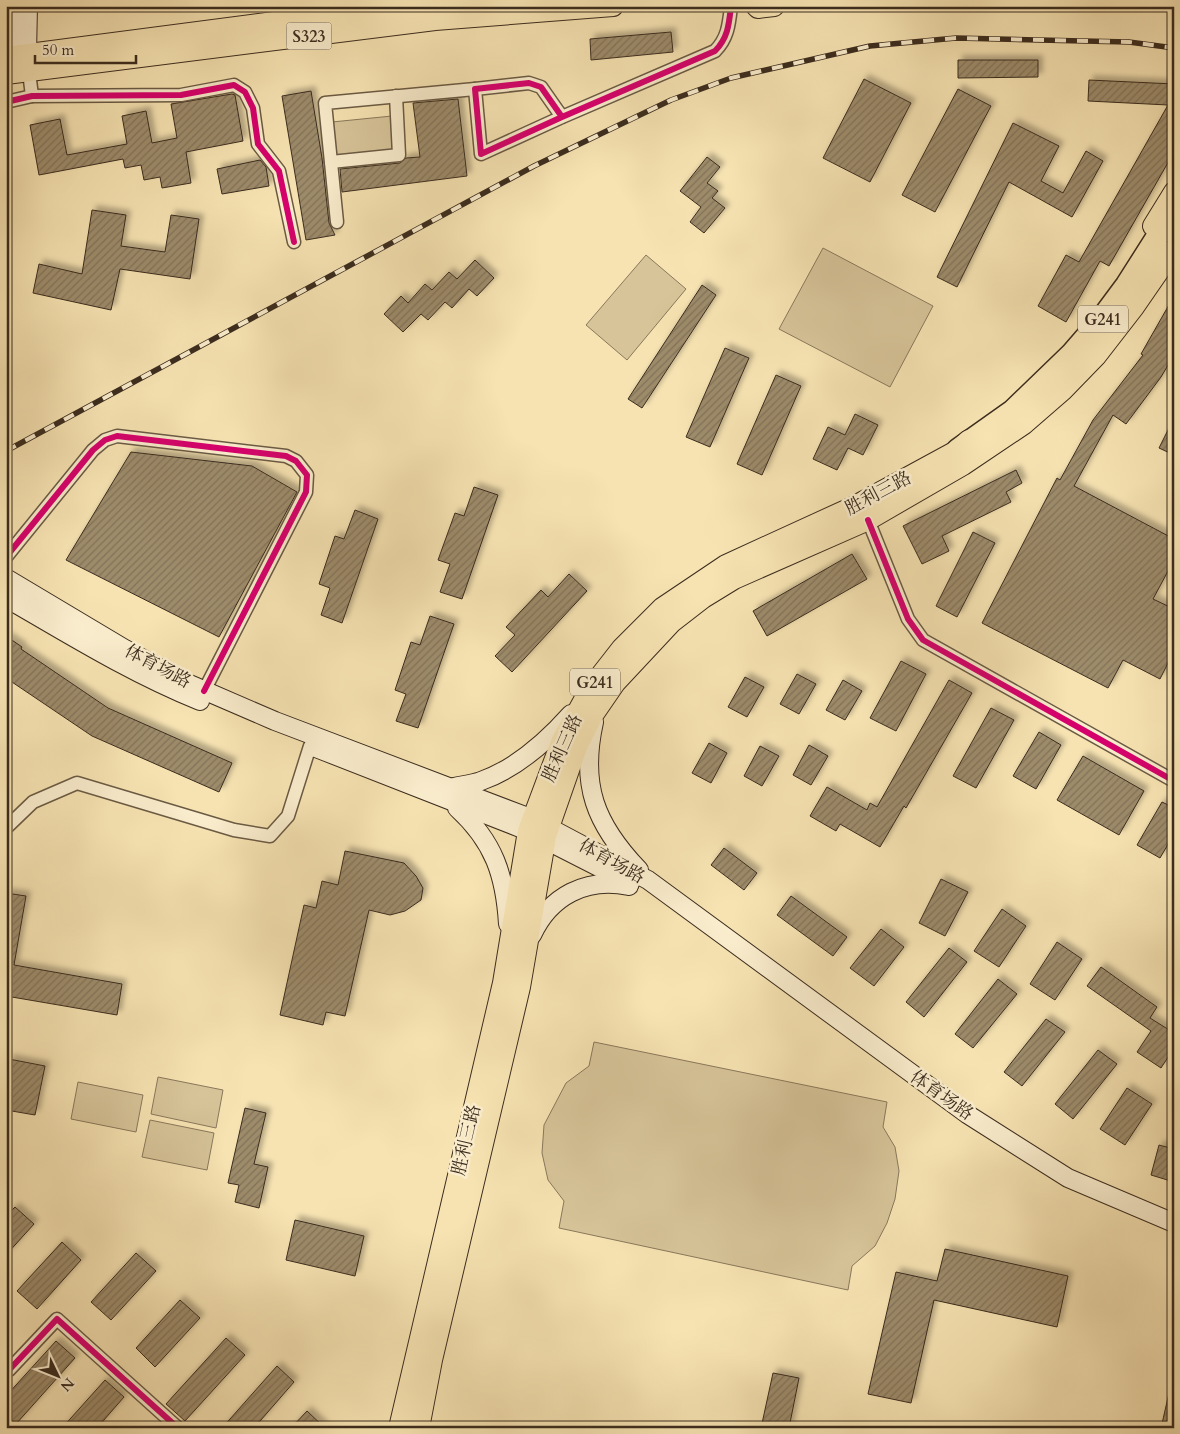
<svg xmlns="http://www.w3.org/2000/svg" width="1180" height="1434" font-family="Cardo,'Noto Serif SC',serif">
	<defs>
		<pattern id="building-hatch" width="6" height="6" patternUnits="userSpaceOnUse" patternTransform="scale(1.25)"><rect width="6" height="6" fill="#9d8b6b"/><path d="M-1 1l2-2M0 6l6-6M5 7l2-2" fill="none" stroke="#817257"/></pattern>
		<filter id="shadow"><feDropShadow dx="4.5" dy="-4.5" stdDeviation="2.5" flood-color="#0004"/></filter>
	</defs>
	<rect width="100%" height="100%" fill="#f7e3b2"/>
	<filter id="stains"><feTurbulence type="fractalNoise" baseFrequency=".004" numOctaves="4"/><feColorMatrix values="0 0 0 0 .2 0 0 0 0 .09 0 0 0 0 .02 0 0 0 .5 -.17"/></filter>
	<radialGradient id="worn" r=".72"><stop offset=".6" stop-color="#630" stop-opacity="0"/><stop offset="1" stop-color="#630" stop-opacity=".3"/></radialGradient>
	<g fill="#d7c499" stroke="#89785c">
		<polygon points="392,116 395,152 336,158 332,122"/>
		<polygon points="823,248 933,306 890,387 779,329"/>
		<polygon points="646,255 686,289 627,360 586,325"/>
		<polygon points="594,1042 887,1102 883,1127 895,1147 899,1171 895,1199 887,1223 875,1246 852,1266 848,1290 559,1228 564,1201 548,1180 542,1153 544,1125 566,1083 589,1066"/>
		<polygon points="158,1077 223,1090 216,1128 151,1114"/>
		<polygon points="78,1082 143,1095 136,1132 71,1119"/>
		<polygon points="150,1120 214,1133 207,1170 142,1157"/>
	</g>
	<g fill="url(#building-hatch)" stroke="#3b2c1e" filter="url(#shadow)">
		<polygon points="671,32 673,52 591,60 590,39"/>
		<polygon points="958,60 1038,60 1038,77 958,78"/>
		<polygon points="864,79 911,103 870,182 823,158"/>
		<polygon points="1089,80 1174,84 1174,152 1109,266 1100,261 1066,322 1038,306 1066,255 1079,262 1168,105 1088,101"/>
		<polygon points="958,89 991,106 935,212 902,195"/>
		<polygon points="311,91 322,158 329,223 335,235 306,240 282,96"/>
		<polygon points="232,94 235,95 243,141 186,152 191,183 162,188 160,177 144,180 141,165 125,168 123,159 39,175 30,125 60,119 67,155 127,144 122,116 146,111 152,143 177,138 171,104"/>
		<polygon points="458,99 467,176 342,192 340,169 400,163 406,158 420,157 413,103"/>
		<polygon points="1013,123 1059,146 1041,181 1063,193 1086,151 1103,161 1072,217 1009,182 957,287 937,277"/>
		<polygon points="707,157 720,167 707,183 718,191 712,198 725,208 704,233 690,222 701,207 680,191"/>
		<polygon points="260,160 266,167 269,186 222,194 217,169"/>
		<polygon points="92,210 126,215 121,246 165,252 171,215 199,219 190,279 120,269 111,310 33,293 39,264 82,274"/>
		<polygon points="475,260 494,278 477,296 469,289 452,308 445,302 428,320 421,314 403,332 384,314 401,296 408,303 425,284 432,290 449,272 457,279"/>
		<polygon points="702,285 716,295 642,408 628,399"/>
		<polygon points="1174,296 1174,355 1161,377 1126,424 1113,415 1074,486 1174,539 1174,560 1153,599 1174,609 1174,651 1160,679 1123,660 1108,688 982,623 1057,478 1060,480 1093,420 1143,355 1141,354"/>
		<polygon points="725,348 749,358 710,447 686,437"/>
		<polygon points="776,375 801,386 762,475 737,464"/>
		<polygon points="855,414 878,425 863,455 848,448 837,470 813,459 828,427 845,435"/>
		<polygon points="1174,418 1174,455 1159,448"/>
		<polygon points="131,452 252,466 297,492 219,637 66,560"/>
		<polygon points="1016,470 1022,483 1006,492 1011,502 942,536 949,551 922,564 903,526"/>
		<polygon points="474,487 498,495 462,599 440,592 450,564 438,560 455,513 464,516"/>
		<polygon points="355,510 378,519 342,623 321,615 330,588 319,584 335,536 344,539"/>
		<polygon points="973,532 995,543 957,617 936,606"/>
		<polygon points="852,554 867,579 767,636 753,611"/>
		<polygon points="569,574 587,591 512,672 495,656 515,635 506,627 541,590 548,597"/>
		<polygon points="430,616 454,624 418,728 396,721 406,694 395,690 411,642 420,645"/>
		<polygon points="6,636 22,647 21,649 108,708 232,763 219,792 92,736 6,678"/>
		<polygon points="901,661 926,674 896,731 870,718"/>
		<polygon points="797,674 816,684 799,714 780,704"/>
		<polygon points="745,677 764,687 747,717 728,707"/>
		<polygon points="843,680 862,691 845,720 826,710"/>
		<polygon points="949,680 972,693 906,808 904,806 880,847 840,824 836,831 810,816 827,787 867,810 870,803 877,807"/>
		<polygon points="991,708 1014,720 976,788 953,776"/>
		<polygon points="1039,732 1061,745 1036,789 1013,776"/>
		<polygon points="709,743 727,753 711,783 692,773"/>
		<polygon points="809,745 828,756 811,785 793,775"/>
		<polygon points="760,746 779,756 762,786 744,776"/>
		<polygon points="1083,756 1144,791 1119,835 1057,800"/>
		<polygon points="1162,802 1174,808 1174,834 1160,858 1137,845"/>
		<polygon points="724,848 757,873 744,890 711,865"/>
		<polygon points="345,851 404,863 416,876 423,888 421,900 405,911 390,915 369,910 345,1016 326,1012 323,1025 280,1015 304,905 316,908 322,881 338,885"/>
		<polygon points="941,879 968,892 945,936 919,923"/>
		<polygon points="6,893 26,896 14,965 122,984 117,1015 6,996"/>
		<polygon points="791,896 847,937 833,956 777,915"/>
		<polygon points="1002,909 1026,926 999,967 974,951"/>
		<polygon points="881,929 904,947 874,986 850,968"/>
		<polygon points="1057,942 1082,959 1055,1000 1030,984"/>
		<polygon points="949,948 967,962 924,1017 906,1002"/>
		<polygon points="1101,967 1157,1007 1150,1018 1174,1033 1174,1048 1161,1068 1137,1052 1151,1031 1087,986"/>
		<polygon points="998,979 1017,994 973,1048 955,1034"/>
		<polygon points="1046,1019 1065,1032 1022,1086 1004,1072"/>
		<polygon points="1098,1050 1117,1064 1073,1119 1055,1104"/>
		<polygon points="9,1059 45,1066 35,1115 6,1110 6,1074"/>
		<polygon points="1127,1088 1152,1104 1125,1145 1100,1129"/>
		<polygon points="245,1108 266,1113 254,1164 268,1167 259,1208 235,1202 239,1185 228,1183"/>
		<polygon points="1159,1145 1174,1149 1174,1182 1151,1175"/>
		<polygon points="15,1207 34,1224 6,1255 6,1216"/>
		<polygon points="295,1220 364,1236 355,1276 286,1260"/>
		<polygon points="62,1242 81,1260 37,1309 17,1291"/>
		<polygon points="945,1249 1068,1276 1057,1327 934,1300 911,1403 868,1394 896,1272 937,1281"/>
		<polygon points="136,1253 156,1271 111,1320 91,1302"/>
		<polygon points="180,1300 200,1318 155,1367 136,1348"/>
		<polygon points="226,1338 245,1355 185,1421 166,1404"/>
		<polygon points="56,1341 75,1358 16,1424 6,1416 6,1396"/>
		<polygon points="277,1366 294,1382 254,1428 222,1428"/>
		<polygon points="773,1373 799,1378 789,1428 761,1428"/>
		<polygon points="105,1380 124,1397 97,1428 62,1428"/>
		<polygon points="1169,1393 1174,1393 1174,1428 1161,1428"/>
		<polygon points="307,1411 325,1428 291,1428"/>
	</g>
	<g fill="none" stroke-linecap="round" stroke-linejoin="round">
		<g stroke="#6a5a43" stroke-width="15">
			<g id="street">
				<polyline points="29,72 32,96"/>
				<polyline points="6,102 32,96 181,95 234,85 245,92 253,108 258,144 279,171 294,242"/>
				<path d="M562,117L541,87L529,83L475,89L481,154L562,117L715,51C728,38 729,24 731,6"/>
				<polyline points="331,162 399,155 396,96"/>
				<polyline points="337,222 325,103 475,89"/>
				<polyline points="868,520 908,619 923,640 1174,781"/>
				<polyline points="6,557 93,450 105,440 117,436 286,456 296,461 307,475 306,492 204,691"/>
				<polyline points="6,828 33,802 77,783 234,830 270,836 288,816 310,746"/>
				<polyline points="6,1368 9,1370 57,1319 178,1428"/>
			</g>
		</g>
		<g stroke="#3b2c1e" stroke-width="20">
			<g id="secondary">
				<polyline points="27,54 28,6"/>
				<polyline points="14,56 16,6"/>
				<polyline points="6,578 125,649 187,683 275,721 533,819 648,880 967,1114 1068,1178 1174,1223"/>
				<path d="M6,598C70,635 131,673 200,701"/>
				<path d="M594,722C580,785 595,824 639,870"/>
				<polyline points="316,748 528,831 630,883"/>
				<path d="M454,787C463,785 473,784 481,781C515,769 547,741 571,714"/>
				<path d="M457,808C494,842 505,875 508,924"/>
				<path d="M532,935C550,896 586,877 629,886"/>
			</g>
		</g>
		<g stroke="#3b2c1e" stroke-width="22">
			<g id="primary">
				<polyline points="756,6 758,8 774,6"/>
				<polyline points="6,57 335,14 413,6"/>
				<polyline points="6,74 435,20 613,6"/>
				<polyline points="1153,226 1174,192"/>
				<polyline points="399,1428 503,983 528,831 562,740 590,689 622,648 662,608 726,565 855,506 958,450 969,440"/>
				<polyline points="419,1428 432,1360 520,987 546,836 577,747 593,715 615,683 672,622 703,598 734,579 868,520 963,465 1024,424 1062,391 1096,356 1134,307 1174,249"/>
			</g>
		</g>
		<g stroke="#3b2c1e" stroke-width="25">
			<polyline id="highway" points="958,450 1013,411 1072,354 1098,324 1127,285 1174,211"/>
		</g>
		<use href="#street" stroke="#faedcd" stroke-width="12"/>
		<use href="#secondary" stroke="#faedcd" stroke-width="18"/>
		<use href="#primary" stroke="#f7e3b2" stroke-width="20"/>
		<use href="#highway" stroke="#f7e3b2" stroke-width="22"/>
		<g stroke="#3b2c1e" stroke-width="5.5">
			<polyline id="rail" points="6,451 534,166 671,100 731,78 870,46 956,38 1129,42 1174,48"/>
		</g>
		<use href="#rail" stroke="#faedcd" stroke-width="4" stroke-dasharray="11" stroke-linecap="butt"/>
		<g stroke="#faedcd" stroke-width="9">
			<g id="cycleway">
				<polyline points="6,102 32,96 181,95 234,85 245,92 253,108 258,144 279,171 294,242"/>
				<path d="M562,117L541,87L529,83L475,89L481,154L562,117L715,51C728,38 729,24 731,6"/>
				<polyline points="868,520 908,619 923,640 1174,781"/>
				<polyline points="6,557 93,450 105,440 117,436 286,456 296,461 307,475 306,492 204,691"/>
				<polyline points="6,1368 9,1370 57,1319 178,1428"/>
			</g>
		</g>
		<use href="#cycleway" stroke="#d6006c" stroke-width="6"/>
	</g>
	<g text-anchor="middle" stroke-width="5" stroke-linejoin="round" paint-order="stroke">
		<g fill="#faedcd" stroke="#746652" stroke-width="1">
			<rect x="286.5" y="22.5" width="45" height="27" rx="4"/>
			<rect x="1078" y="305.5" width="50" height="27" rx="4"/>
			<rect x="570" y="668.5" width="50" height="27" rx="4"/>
		</g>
		<g font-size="16" font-weight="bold" fill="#3b2c1e">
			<text x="309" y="42">S323</text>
			<text x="1103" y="325">G241</text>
			<text x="595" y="688">G241</text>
		</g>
		<g font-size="18" fill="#3b2c1e" stroke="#faedcd">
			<text transform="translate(878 493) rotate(-28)" y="6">胜利三路</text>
			<text transform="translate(158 666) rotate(28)" y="6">体育场路</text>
			<text transform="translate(562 748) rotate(-66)" y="6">胜利三路</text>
			<text transform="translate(612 861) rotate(29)" y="6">体育场路</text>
			<text transform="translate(942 1095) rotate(35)" y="6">体育场路</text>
			<text transform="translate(466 1140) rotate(-77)" y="6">胜利三路</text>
		</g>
	</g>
	<rect width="1180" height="1434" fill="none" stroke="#f7e3b2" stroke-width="25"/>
	<rect x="8" y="8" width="1165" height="1419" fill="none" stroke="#3b2c1e" stroke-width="2.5"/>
	<rect x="12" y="12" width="1155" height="1409" fill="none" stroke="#3b2c1e"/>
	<g transform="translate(58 1376) rotate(133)" stroke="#faedcd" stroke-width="4" paint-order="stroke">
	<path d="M0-4L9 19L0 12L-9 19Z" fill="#3b2c1e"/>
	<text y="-8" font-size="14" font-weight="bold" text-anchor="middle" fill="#3b2c1e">N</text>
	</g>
	<path d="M35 55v8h101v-8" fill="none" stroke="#3b2c1e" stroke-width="2.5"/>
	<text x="42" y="55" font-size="15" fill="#3b2c1e" stroke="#faedcd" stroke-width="4" paint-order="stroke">50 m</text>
	<rect width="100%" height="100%" filter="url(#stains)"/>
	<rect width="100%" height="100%" fill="url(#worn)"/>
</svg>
